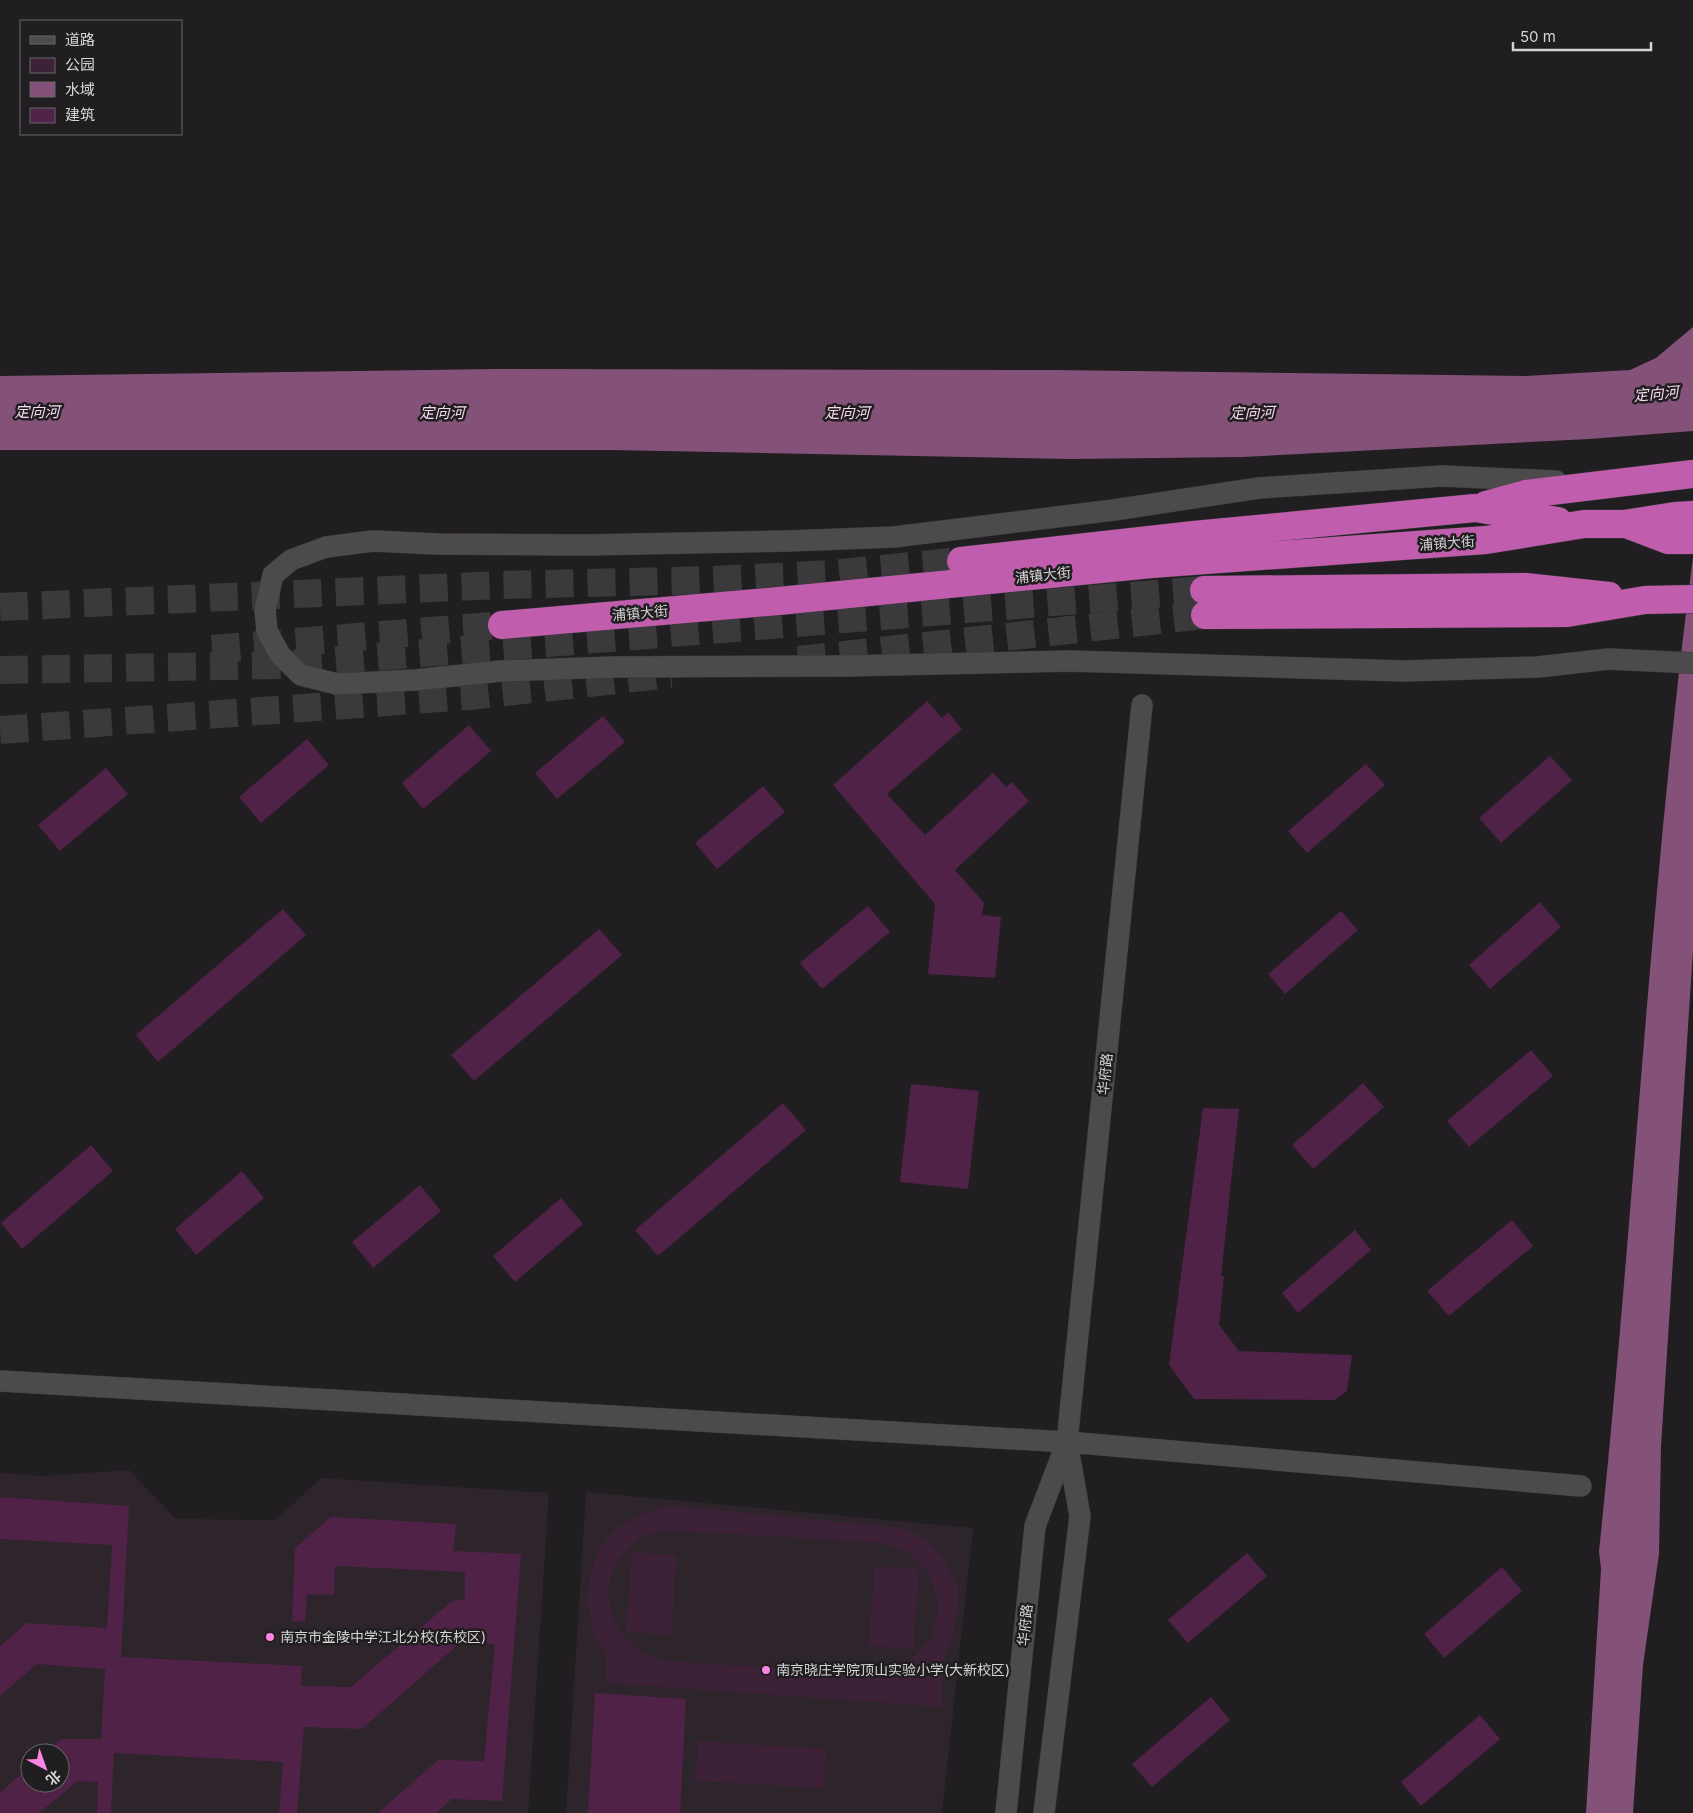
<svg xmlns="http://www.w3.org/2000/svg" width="1693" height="1813" font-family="Inter,'Noto Sans SC',sans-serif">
	<rect width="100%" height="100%" fill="#201e20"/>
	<g fill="#2d252b" fill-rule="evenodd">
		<path d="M129,1470L176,1519L276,1520L321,1478L549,1493L528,1813H0V1473L42,1476ZM30,1753H60V1783H30Z"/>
		<polygon points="586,1492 973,1528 942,1813 566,1813"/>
	</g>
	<g fill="#3d2137" fill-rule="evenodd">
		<path d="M672,1506L903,1528L927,1540L947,1563L958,1588V1605L954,1634L943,1661L941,1707L605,1683L606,1654L594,1636L587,1602L590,1575L599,1548L620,1526L644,1513ZM664,1530L884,1543L910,1554L930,1575L939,1605L933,1636L912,1659L886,1674L663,1661C656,1658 645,1655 639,1650C602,1620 597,1572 636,1541C643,1536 656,1533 664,1530Z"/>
		<polygon points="632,1552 677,1555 671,1635 626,1632"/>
		<polygon points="875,1566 919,1569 913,1649 868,1646"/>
		<polygon points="698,1741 826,1749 824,1788 695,1781"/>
	</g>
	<g fill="#845278">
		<polygon points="1693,327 1693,431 1589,439 1242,457 1070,459 612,450 0,450 0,376 495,369 1053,370 1526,376 1630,370 1656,358"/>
		<path d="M1693,557V950L1661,1446L1659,1554L1643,1665L1633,1813H1586L1601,1569L1599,1551C1634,1220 1650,887 1693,557Z"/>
	</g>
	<g fill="#502247">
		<polygon points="927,701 942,718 948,712 962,729 887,794 925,835 993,773 1006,787 1012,782 1029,801 955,870 984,903 982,915 1001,917 995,978 928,974 935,904 833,785"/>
		<polygon points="603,716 625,742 557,799 535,773"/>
		<polygon points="469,725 491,751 423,809 402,783"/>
		<polygon points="307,739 329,765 261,823 239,797"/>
		<polygon points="1550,756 1572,780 1501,843 1479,818"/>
		<polygon points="1366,764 1385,785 1307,853 1288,831"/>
		<polygon points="106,768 128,794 60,851 38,825"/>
		<polygon points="763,786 785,812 717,869 695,843"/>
		<polygon points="1540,902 1561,927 1490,989 1469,965"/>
		<polygon points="868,906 890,932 822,989 800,963"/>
		<polygon points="283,909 306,935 158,1062 136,1035"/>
		<polygon points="1341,911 1358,930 1285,994 1268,974"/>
		<polygon points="599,929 622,955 474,1081 451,1055"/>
		<polygon points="1531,1050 1553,1076 1469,1147 1447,1121"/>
		<polygon points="1363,1083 1384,1107 1313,1169 1292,1145"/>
		<polygon points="911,1084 979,1091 968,1189 900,1182"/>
		<polygon points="783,1103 806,1130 658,1256 635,1230"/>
		<polygon points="1203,1108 1239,1109 1221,1276 1224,1276 1219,1325 1239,1351 1352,1355 1347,1391 1334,1400 1194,1399 1169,1365"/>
		<polygon points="91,1145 113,1171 22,1249 1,1223"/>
		<polygon points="242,1171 264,1198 196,1255 175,1229"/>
		<polygon points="420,1185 441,1211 373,1268 352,1242"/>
		<polygon points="561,1198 583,1224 515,1282 493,1256"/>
		<polygon points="1512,1220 1533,1246 1449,1316 1427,1291"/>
		<polygon points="1355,1230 1371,1250 1298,1313 1282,1293"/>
		<polygon points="0,1497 129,1506 121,1657 302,1666 301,1686 351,1687 452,1601 465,1599 465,1572 335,1566 334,1595 307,1594 305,1622 292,1621 295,1548 331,1517 456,1524 453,1551 521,1554 502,1801 452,1799 436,1813 378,1813 438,1760 484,1761 495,1644 462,1641 362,1729 304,1727 297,1813 279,1813 283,1762 114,1753 111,1813 97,1813 98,1782 78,1781 39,1813 0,1813 0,1793 30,1766 30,1783 60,1783 60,1753 45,1753 61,1739 101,1739 105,1669 37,1664 0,1696 0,1646 27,1623 107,1628 112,1545 0,1539"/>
		<polygon points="1247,1553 1267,1576 1188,1643 1168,1620"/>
		<polygon points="1502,1567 1522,1591 1444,1658 1424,1634"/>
		<polygon points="595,1693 686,1699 680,1813 588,1813"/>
		<polygon points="1211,1697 1230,1720 1152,1787 1132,1764"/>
		<polygon points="1480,1715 1500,1739 1421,1806 1401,1782"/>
	</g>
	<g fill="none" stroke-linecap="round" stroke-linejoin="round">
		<g stroke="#3b393b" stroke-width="28" stroke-dasharray="28 14" stroke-linecap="butt">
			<polyline points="0,607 502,585 712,580 832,574 961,561"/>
			<polyline points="212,649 502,625"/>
			<polyline points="798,660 1205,615"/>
			<polyline points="0,670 276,665 1204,590"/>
			<polyline points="0,730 469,696 671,674"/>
		</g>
		<g stroke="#3b393a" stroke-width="22">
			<g id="minor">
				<polyline points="1556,481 1442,476 1259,488 1114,510 894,537 789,541 586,545 437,544 373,541 326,547 291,560 273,575 265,610 267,631 280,655 301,675 337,684 415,680 501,671 613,667 845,666 1069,661 1404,671 1538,667 1609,659 1693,663"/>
				<polyline points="0,1381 1067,1442 1581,1486"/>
				<polyline points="1006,1813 1035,1526 1067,1442"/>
				<polyline points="1044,1813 1080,1516 1067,1442 1142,705"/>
			</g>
		</g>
		<g stroke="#3b393a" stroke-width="29">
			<g id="highway">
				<polyline points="1486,505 1526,494 1693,474"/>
				<polyline points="1626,524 1668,540 1693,540"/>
				<polyline points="961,561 1194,535 1475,508 1558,521"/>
				<polyline points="1204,590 1525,587 1609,596"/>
				<polyline points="1205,615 1567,613 1645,600 1693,599"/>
				<polyline points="502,625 779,601 1151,564 1486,540 1584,524 1624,524 1675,516 1693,515"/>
			</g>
		</g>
		<use href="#minor" stroke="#4d4a4c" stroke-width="21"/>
		<use href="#highway" stroke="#c15dad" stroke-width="28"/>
	</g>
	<g fill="#fc86e3" stroke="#201e20" stroke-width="2">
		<circle cx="270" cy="1637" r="5"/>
		<circle cx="766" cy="1670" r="5"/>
	</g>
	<g text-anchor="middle" stroke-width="5" stroke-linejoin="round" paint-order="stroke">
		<g font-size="14" fill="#d6d4d5" stroke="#201e20">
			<text transform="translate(1447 543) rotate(-4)" y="5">浦镇大街</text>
			<text transform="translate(1043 575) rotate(-6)" y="5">浦镇大街</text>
			<text transform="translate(640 613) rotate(-5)" y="5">浦镇大街</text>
			<text transform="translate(1105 1074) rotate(-84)" y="5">华府路</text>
			<text transform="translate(1025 1625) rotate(-84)" y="5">华府路</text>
		</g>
		<g font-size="14" fill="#d6d4d5" stroke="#201e20" text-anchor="start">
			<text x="280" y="1642">南京市金陵中学江北分校(东校区)</text>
			<text x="776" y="1675">南京晓庄学院顶山实验小学(大新校区)</text>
		</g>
		<g font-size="15" font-style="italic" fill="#f8d8ef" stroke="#201e20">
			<text transform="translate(1656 394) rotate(-5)" y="5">定向河</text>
			<text x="37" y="417">定向河</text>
			<text x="442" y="418">定向河</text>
			<text x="847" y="418">定向河</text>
			<text transform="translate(1252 413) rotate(-1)" y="5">定向河</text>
		</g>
	</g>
	<rect x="20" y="20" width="162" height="115" fill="#201e20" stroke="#696768"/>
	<rect x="30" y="36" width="25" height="8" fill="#4d4a4c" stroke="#696768"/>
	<text x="65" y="45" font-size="15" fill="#d6d4d5">道路</text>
	<rect x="30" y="58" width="25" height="15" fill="#3d2137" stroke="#696768"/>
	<text x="65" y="70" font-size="15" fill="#d6d4d5">公园</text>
	<rect x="30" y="82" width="25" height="15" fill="#845278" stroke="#696768"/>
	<text x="65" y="95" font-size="15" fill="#d6d4d5">水域</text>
	<rect x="30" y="108" width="25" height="15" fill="#502247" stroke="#696768"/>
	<text x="65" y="120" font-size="15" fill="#d6d4d5">建筑</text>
	<g transform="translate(45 1768) rotate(139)"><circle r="24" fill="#201e20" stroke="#696768"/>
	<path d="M0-4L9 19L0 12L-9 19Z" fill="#fc86e3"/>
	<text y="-8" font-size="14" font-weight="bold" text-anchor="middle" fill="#d6d4d5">北</text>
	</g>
	<path d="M1513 42v8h138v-8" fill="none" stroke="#d6d4d5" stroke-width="2.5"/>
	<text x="1520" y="42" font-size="15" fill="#d6d4d5" stroke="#201e20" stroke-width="4" paint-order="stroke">50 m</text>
</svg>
